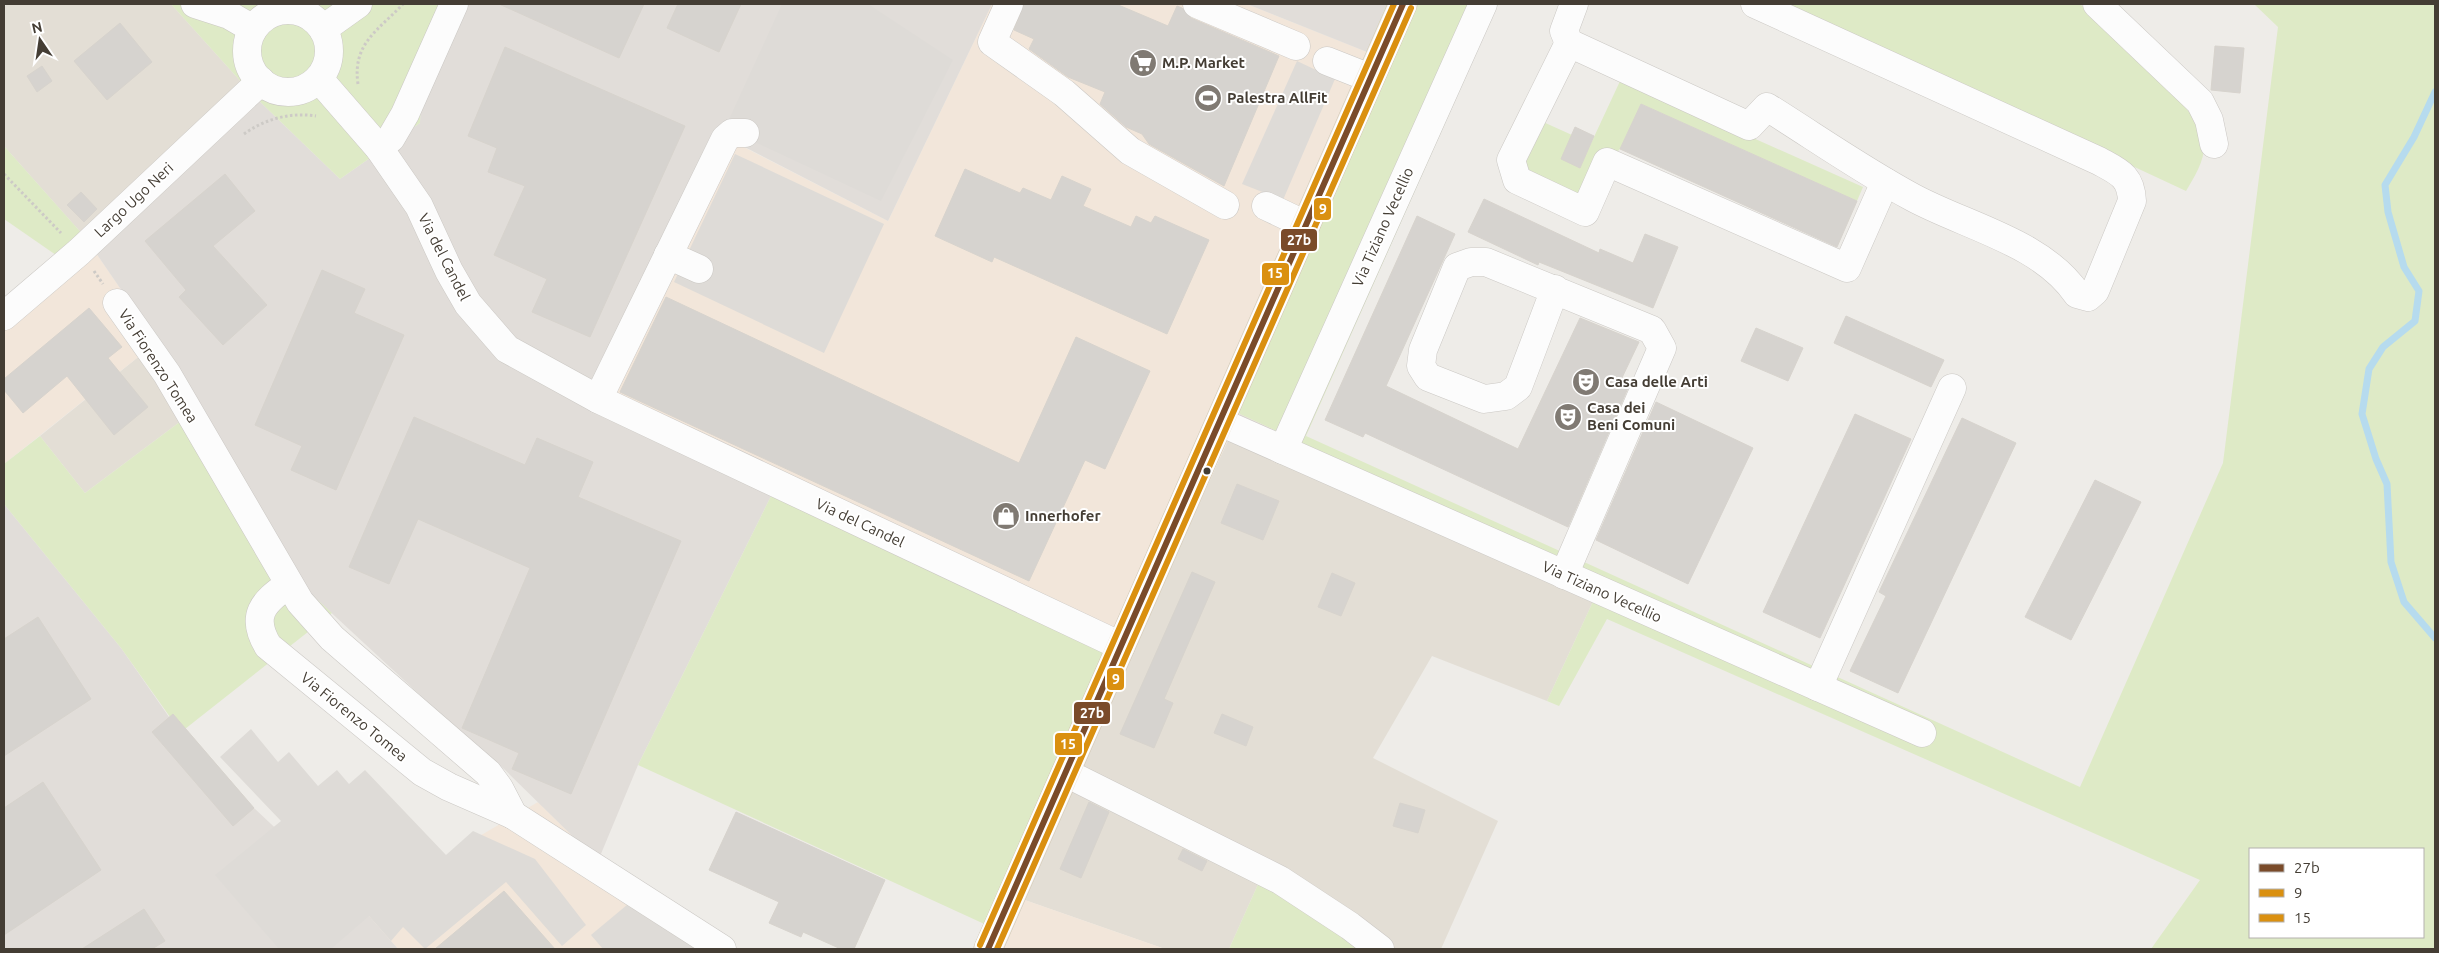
<svg xmlns="http://www.w3.org/2000/svg" width="2439" height="953" font-family="Ubuntu,sans-serif">
	<rect width="100%" height="100%" fill="#eeece8"/>
	<g fill="#e3ded5">
		<polygon points="7,4 171,4 252,94 85,237 4,146 4,7"/>
		<polygon points="157,342 197,409 85,493 40,436"/>
		<polygon points="1240,414 1602,582 1547,701 1432,656 1373,758 1498,821 1441,949 1369,949 1259,882 1229,949 1165,949 1019,898"/>
	</g>
	<g fill="#f2e6da">
		<polygon points="992,4 1247,4 1367,52 1220,393 1240,414 1131,653 597,413 730,140 888,221"/>
		<polygon points="85,237 157,342 4,464 4,301"/>
		<polygon points="538,802 598,861 729,949 398,949 369,916 447,855"/>
		<polygon points="1019,898 1165,949 997,949"/>
	</g>
	<g fill="#e1ddd9">
		<polygon points="460,4 992,4 888,221 731,140 597,412 773,492 638,765 598,861 504,769 447,720 310,593 157,342 85,237 252,94 340,179 420,123 421,96"/>
		<polygon points="1247,4 1387,4 1367,52"/>
		<polygon points="4,504 121,648 169,717 173,714 254,808 369,916 398,949 4,949"/>
	</g>
	<g fill="#deeac6" fill-rule="evenodd">
		<polygon points="171,4 462,4 421,96 420,123 340,179 252,94"/>
		<path d="M1387,4H1498L1306,436L2080,787L2223,463L2278,27L2254,4H2435V949H2151L2200,880L1607,619L1559,706L1547,701L1602,582L1240,414L1220,393ZM2250,849H2423V937H2250Z"/>
		<path d="M1785,4H2080C2108,30 2200,107 2204,141C2206,159 2195,176 2186,191Z"/>
		<polygon points="1621,79 1863,187 1857,201 1641,104 1620,149 1612,157 1584,201 1529,177 1524,158 1541,121 1572,135 1580,167"/>
		<polygon points="4,146 85,237 56,255 4,219"/>
		<polygon points="197,409 310,593 332,613 185,729 170,717 121,648 4,504 4,464 40,436 85,493"/>
		<polygon points="773,492 1131,653 1004,933 638,765"/>
		<polygon points="1259,882 1369,949 1229,949"/>
	</g>
	<g fill="#dedbd7">
		<polygon points="782,4 868,4 953,60 881,201 725,128"/>
		<polygon points="1297,61 1335,79 1283,200 1242,184"/>
		<polygon points="735,154 884,224 824,353 674,282"/>
		<polygon points="251,729 278,762 289,752 318,786 337,770 349,784 365,770 446,855 473,831 535,859 586,925 562,946 506,882 425,949 403,927 391,941 369,916 331,949 279,949 215,875 281,821 220,757"/>
		<polygon points="627,905 696,949 603,949 591,935"/>
	</g>
	<g fill="none" stroke-linecap="round" stroke-linejoin="round">
		<polyline stroke="#b6dbee" stroke-width="7" points="2435,92 2414,137 2385,185 2388,212 2404,267 2419,291 2415,321 2383,347 2369,369 2362,414 2376,459 2387,484 2391,562 2404,602 2435,638"/>
	</g>
	<g fill="#d6d3cf" stroke="#d7d3cd">
		<polygon points="499,4 644,4 619,58"/>
		<polygon points="678,4 741,4 719,52 667,28"/>
		<polygon points="1024,4 1116,4 1168,26 1177,6 1182,8 1191,18 1279,56 1224,186 1149,144 1142,134 1126,127 1100,104 1105,92 1068,77 1029,49 1034,39 1014,30"/>
		<polygon points="120,23 152,62 107,100 74,61"/>
		<polygon points="2215,46 2244,48 2240,93 2211,90"/>
		<polygon points="505,47 685,126 590,337 532,312 547,279 494,255 525,186 488,172 497,148 468,136"/>
		<polygon points="42,66 52,81 37,92 27,76"/>
		<polygon points="1641,104 1857,201 1837,247 1620,149"/>
		<polygon points="1575,127 1594,136 1580,168 1561,159"/>
		<polygon points="965,169 1020,193 1023,188 1051,200 1062,176 1091,189 1083,206 1131,227 1136,216 1151,223 1155,216 1209,240 1167,334 994,257 992,262 935,236"/>
		<polygon points="225,174 255,211 213,246 267,305 223,345 179,297 186,290 145,241"/>
		<polygon points="81,192 97,209 84,222 67,205"/>
		<polygon points="1484,199 1599,253 1600,249 1633,263 1645,234 1678,247 1653,308 1539,262 1538,265 1468,232"/>
		<polygon points="1417,216 1455,234 1386,386 1518,449 1580,318 1639,342 1619,384 1628,388 1568,527 1365,433 1363,437 1325,420"/>
		<polygon points="322,270 365,289 354,313 404,335 336,490 291,470 302,446 255,425"/>
		<polygon points="666,297 1019,463 1076,337 1150,371 1105,469 1085,460 1029,581 620,392"/>
		<polygon points="89,308 122,347 108,358 148,407 114,435 67,376 23,413 4,390 4,379"/>
		<polygon points="1846,316 1944,360 1931,387 1834,343"/>
		<polygon points="1756,328 1803,348 1788,381 1741,361"/>
		<polygon points="1656,402 1753,448 1688,584 1596,540"/>
		<polygon points="1855,414 1911,439 1820,638 1763,612"/>
		<polygon points="414,417 525,465 537,438 593,462 578,497 681,541 571,794 512,769 519,753 462,728 530,568 418,519 389,584 349,567"/>
		<polygon points="1962,418 2016,443 1898,693 1850,671 1886,596 1879,592"/>
		<polygon points="2095,480 2141,502 2071,640 2025,617"/>
		<polygon points="1237,484 1279,501 1263,540 1221,523"/>
		<polygon points="1192,572 1215,582 1164,699 1173,703 1154,748 1120,734"/>
		<polygon points="1332,573 1355,583 1341,616 1318,607"/>
		<polygon points="38,617 91,699 4,756 4,639"/>
		<polygon points="173,714 254,808 233,826 152,732"/>
		<polygon points="1222,714 1253,727 1246,746 1214,733"/>
		<polygon points="43,782 101,870 4,935 4,808"/>
		<polygon points="1089,802 1109,812 1081,878 1060,869"/>
		<polygon points="1400,803 1425,810 1418,833 1393,826"/>
		<polygon points="736,812 885,880 854,949 841,949 803,932 801,937 769,923 779,902 709,870"/>
		<polygon points="1183,849 1207,861 1202,871 1178,859"/>
		<polygon points="504,891 555,949 435,949"/>
		<polygon points="144,909 165,941 152,949 82,949"/>
	</g>
	<g fill="none" stroke-linecap="round" stroke-linejoin="round">
		<g stroke="#cbc8c4" stroke-width="29">
			<g id="minor">
				<polyline points="195,4 229,15 253,29"/>
				<polyline points="1009,4 992,42 1064,93 1130,151 1225,205"/>
				<polyline points="1197,4 1296,46"/>
				<path d="M1574,4L1564,31L1569,43L1749,126L1767,107C1815,137 1862,170 1912,197C1965,226 2042,242 2077,294L2088,297L2095,291L2132,201C2131,176 2119,172 2099,161L1755,4"/>
				<polyline points="2097,4 2200,102 2209,120 2214,144"/>
				<circle cx="288" cy="51" r="41"/>
				<polyline points="323,29 358,4"/>
				<polyline points="1569,43 1511,160 1517,180 1585,212 1607,162 1847,268 1885,182"/>
				<polyline points="1327,61 1370,78"/>
				<polyline points="319,79 379,148 419,206 449,271 468,304 507,349 598,399 1121,646"/>
				<polyline points="379,148 391,138 405,114 454,4"/>
				<polyline points="1266,206 1306,225"/>
				<polyline points="668,255 699,269"/>
				<polyline points="1555,289 1518,387 1506,396 1484,399 1428,377 1421,366 1423,350 1457,267 1471,262 1486,262 1652,330 1662,348 1564,575"/>
				<polyline points="117,303 167,374 300,602 332,638 488,773 499,788 513,815"/>
				<polyline points="4,316 79,252 261,81"/>
				<polyline points="598,399 725,139 732,133 745,133"/>
				<polyline points="1220,422 1922,733"/>
				<polyline points="1283,450 1483,4"/>
				<path d="M288,585C263,602 250,616 268,646L422,772L449,787L513,815L722,949"/>
				<polyline points="1818,687 1952,388"/>
				<polyline points="1066,773 1280,880 1350,926 1380,949"/>
			</g>
		</g>
		<g stroke="#d1c7b4" stroke-width="29">
			<polyline id="major" points="988,949 1403,4"/>
		</g>
		<g stroke="#cdcac6" stroke-width="3" stroke-dasharray="2.5 2.5" stroke-linecap="butt">
			<path d="M358,84C352,43 379,30 403,4"/>
			<path d="M244,134C265,119 290,112 316,116"/>
			<polyline points="4,174 61,233"/>
			<polyline points="94,271 103,284"/>
		</g>
		<use href="#minor" stroke="#fcfcfc" stroke-width="28"/>
		<use href="#major" stroke="#f1ebe2" stroke-width="28"/>
		<g stroke="#fff" stroke-width="10">
			<polyline id="bus-1" points="988,949 1403,4"/>
		</g>
		<g stroke="#fff" stroke-width="10">
			<polyline id="bus-2" points="997,949 1411,8"/>
		</g>
		<g stroke="#fff" stroke-width="10">
			<polyline id="bus-3" points="980,945 1394,4"/>
		</g>
		<use href="#bus-1" stroke="#7a4b2a" stroke-width="6"/>
		<use href="#bus-2" stroke="#da9010" stroke-width="6"/>
		<use href="#bus-3" stroke="#da9010" stroke-width="6"/>
	</g>
	<defs>
		<g id="supermarket-disc" transform="scale(1.4375)"><circle r="9.5" fill="#807a73" stroke="#fff"/><path d="M-6-5.5h2.5l.6 2H6L4.5 2H-2.5L-4.4-4H-6ZM-1.5 3.2a1.3 1.3 0 1 0 .1 0ZM3 3.2a1.3 1.3 0 1 0 .1 0Z" fill="#fff"/></g>
		<g id="stadium-disc" transform="scale(1.4375)"><circle r="9.5" fill="#807a73" stroke="#fff"/><path d="M0-5a6.5 5 0 1 0 0 10a6.5 5 0 1 0 0-10ZM-3.5-1.8h7v3.6h-7Z" fill="#fff"/></g>
		<g id="theatre-disc" transform="scale(1.4375)"><circle r="9.5" fill="#807a73" stroke="#fff"/><path d="M-5-5.5Q0-4 5-5.5V0Q5 5 0 6Q-5 5-5 0ZM-3.3-2.5H-1v1.5H-3.3ZM1-2.5H3.3v1.5H1ZM-2.8 1Q0 5.5 2.8 1Z" fill="#fff"/></g>
		<g id="shop-disc" transform="scale(1.4375)"><circle r="9.5" fill="#807a73" stroke="#fff"/><path d="M-5-2.5h2.3a2.7 3.5 0 0 1 5.4 0H5L5.5 6h-11ZM-1.5-2.5h3a1.5 2.3 0 0 0-3 0Z" fill="#fff"/></g>
	</defs>
	<g fill-rule="evenodd">
		<use href="#supermarket-disc" x="1143" y="63"/>
		<use href="#stadium-disc" x="1208" y="98"/>
		<use href="#theatre-disc" x="1586" y="382"/>
		<use href="#theatre-disc" x="1568" y="417"/>
		<use href="#shop-disc" x="1006" y="516"/>
	</g>
	<circle fill="#443d34" stroke="#fff" stroke-width="2" cx="1207" cy="471" r="4.5"/>
	<g text-anchor="middle" stroke-width="4" stroke-linejoin="round" paint-order="stroke">
		<g font-size="15" font-weight="bold" fill="#443d34" stroke="#fff" text-anchor="start">
			<text x="1162" y="68">M.P. Market</text>
			<text x="1227" y="103">Palestra AllFit</text>
			<text x="1605" y="387">Casa delle Arti</text>
			<text x="1587" y="413">Casa dei<tspan x="1587" dy="17">Beni Comuni</tspan></text>
			<text x="1025" y="521">Innerhofer</text>
		</g>
		<g font-size="15" fill="#443d34" stroke="#fff">
			<text transform="translate(134 200) rotate(-43)" y="5">Largo Ugo Neri</text>
			<text transform="translate(1383 227) rotate(-66)" y="5">Via Tiziano Vecellio</text>
			<text transform="translate(444 257) rotate(63)" y="5">Via del Candel</text>
			<text transform="translate(158 366) rotate(57)" y="5">Via Fiorenzo Tomea</text>
			<text transform="translate(860 523) rotate(25)" y="5">Via del Candel</text>
			<text transform="translate(1602 592) rotate(24)" y="5">Via Tiziano Vecellio</text>
			<text transform="translate(354 717) rotate(39)" y="5">Via Fiorenzo Tomea</text>
		</g>
	</g>
	<g stroke="#fff" stroke-width="2">
		<rect x="1313" y="197" width="19" height="24" rx="5" fill="#da9010"/>
		<rect x="1280" y="228" width="38" height="24" rx="5" fill="#7a4b2a"/>
		<rect x="1261" y="262" width="29" height="24" rx="5" fill="#da9010"/>
		<rect x="1106" y="667" width="19" height="24" rx="5" fill="#da9010"/>
		<rect x="1073" y="701" width="38" height="24" rx="5" fill="#7a4b2a"/>
		<rect x="1054" y="732" width="29" height="24" rx="5" fill="#da9010"/>
	</g>
	<g font-size="14" text-anchor="middle" font-weight="bold" fill="#fff">
		<text x="1323" y="214">9</text>
		<text x="1299" y="245">27b</text>
		<text x="1275" y="278">15</text>
		<text x="1116" y="684">9</text>
		<text x="1092" y="718">27b</text>
		<text x="1068" y="749">15</text>
	</g>
	<rect width="2439" height="953" fill="none" stroke="#443d34" stroke-width="10"/>
	<rect x="2249" y="848" width="175" height="90" fill="#ffffff" stroke="#b4b1ae"/>
	<rect x="2259" y="864" width="25" height="8" fill="#7a4b2a" stroke="#b4b1ae"/>
	<text x="2294" y="873" font-size="15" fill="#443d34">27b</text>
	<rect x="2259" y="889" width="25" height="8" fill="#da9010" stroke="#b4b1ae"/>
	<text x="2294" y="898" font-size="15" fill="#443d34">9</text>
	<rect x="2259" y="914" width="25" height="8" fill="#da9010" stroke="#b4b1ae"/>
	<text x="2294" y="923" font-size="15" fill="#443d34">15</text>
	<g transform="translate(40 40) rotate(347)" stroke="#ffffff" stroke-width="4" paint-order="stroke">
	<path d="M0-4L9 19L0 12L-9 19Z" fill="#443d34"/>
	<text y="-8" font-size="14" font-weight="bold" text-anchor="middle" fill="#443d34">N</text>
	</g>
</svg>
